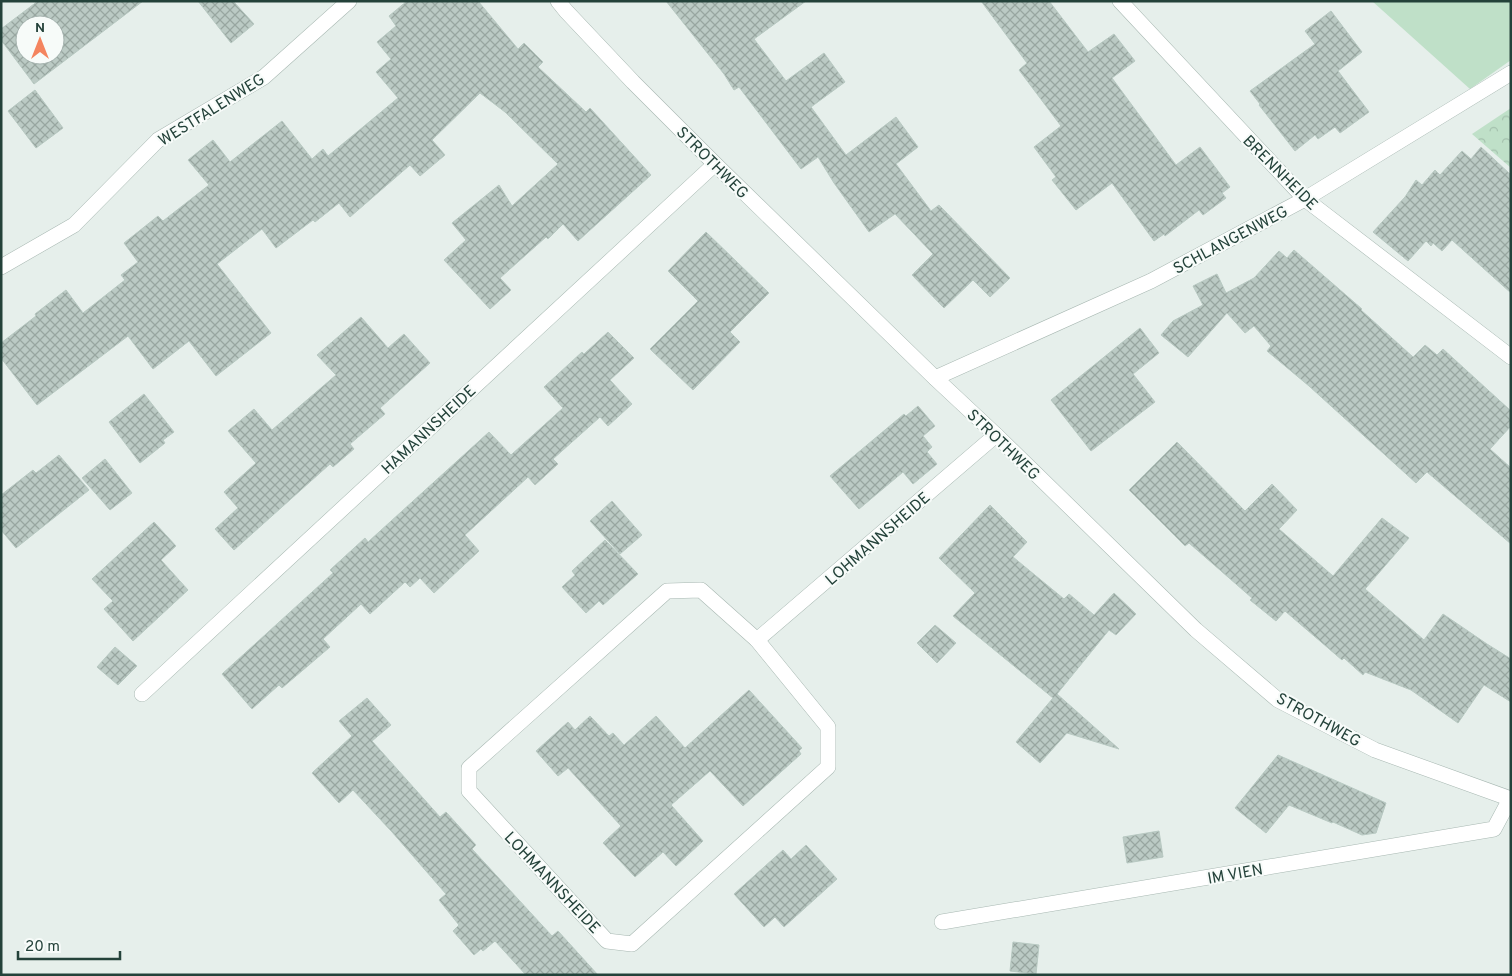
<svg xmlns="http://www.w3.org/2000/svg" width="1512" height="976" font-family="Overpass,sans-serif">
	<defs>
		<pattern id="forest-crowns" width="20" height="18" patternUnits="userSpaceOnUse" patternTransform="scale(1.25)"><rect width="20" height="18" fill="#bfe0c8"/><path d="M2 6a3 3 0 1 1 6 0M12 15a3 3 0 1 1 6 0" fill="none" stroke="#a4c1ad"/></pattern>
		<pattern id="building-cross-hatch" width="8" height="8" patternUnits="userSpaceOnUse" patternTransform="scale(1.25)"><rect width="8" height="8" fill="#bbcac4"/><path d="M0 0l8 8M0 8l8-8" fill="none" stroke="#98a6a0"/></pattern>
	</defs>
	<rect width="100%" height="100%" fill="#e6efeb"/>
	<polygon fill="#bfe0c8" points="1372,1 1511,1 1511,60 1470,89"/>
	<polygon fill="url(#forest-crowns)" points="1511,108 1511,168 1472,134"/>
	<g fill="url(#building-cross-hatch)" stroke="#b8c9c2" fill-rule="evenodd">
		<path d="M38,1H143L34,84L1,40V29ZM25,25H55V55H25Z"/>
		<polygon points="198,1 233,1 254,24 231,43"/>
		<polygon points="407,1 478,1 518,49 524,43 543,62 538,67 586,112 590,108 651,175 578,241 563,224 548,239 546,237 500,278 511,290 490,309 444,260 466,240 452,223 499,185 512,206 558,164 505,112 480,93 432,140 445,155 420,176 410,165 350,217 339,203 315,222 313,220 276,248 262,229 217,264 271,333 216,376 189,341 153,369 128,336 37,405 1,358 1,343 36,316 35,314 66,290 83,313 125,280 121,275 138,262 124,243 158,216 163,221 209,185 188,160 213,140 230,162 282,121 312,159 323,149 328,156 398,98 376,72 391,59 377,42 396,26 389,16"/>
		<polygon points="666,1 806,1 754,39 786,81 824,53 845,82 811,107 846,155 896,117 918,147 896,164 931,211 939,205 1010,278 990,297 973,280 944,308 912,275 933,254 895,214 869,232 834,183 818,157 801,169 739,87 734,90 724,74"/>
		<polygon points="981,1 1049,1 1088,52 1114,34 1135,61 1112,78 1176,165 1200,147 1230,187 1222,193 1226,198 1203,215 1199,210 1165,236 1164,234 1154,241 1112,183 1076,210 1052,180 1056,177 1034,147 1061,126 1019,70 1027,63"/>
		<polygon points="1331,11 1362,52 1338,71 1369,112 1340,133 1335,127 1318,139 1315,135 1295,151 1259,105 1260,104 1250,91 1315,44 1305,31"/>
		<polygon points="35,90 63,128 36,148 8,111"/>
		<polygon points="1481,147 1511,175 1511,293 1452,240 1442,251 1433,243 1431,246 1426,241 1408,261 1373,232 1405,197 1416,180 1422,185 1435,170 1440,175 1462,151 1471,159"/>
		<polygon points="706,232 769,293 730,332 740,342 693,390 650,349 698,301 668,271"/>
		<polygon points="1294,250 1362,309 1361,310 1413,357 1425,345 1437,355 1443,349 1511,411 1511,426 1490,449 1511,468 1511,544 1427,472 1416,483 1309,386 1267,351 1271,346 1254,326 1245,333 1227,313 1188,357 1161,335 1173,321 1203,305 1193,286 1217,274 1226,293 1254,278 1279,251 1287,258"/>
		<polygon points="361,317 388,348 404,334 430,363 380,408 385,414 350,444 354,449 333,467 330,464 234,550 215,529 238,508 224,492 256,463 228,431 254,409 272,430 336,375 317,355"/>
		<polygon points="1140,328 1159,353 1133,374 1155,402 1091,451 1051,400"/>
		<polygon points="608,332 634,358 610,380 632,404 608,426 600,417 553,459 558,464 535,485 528,477 465,535 479,551 434,593 420,578 410,587 405,582 370,614 361,604 323,639 330,647 282,688 279,685 252,709 222,674 333,573 330,570 365,538 368,542 489,432 511,455 563,408 544,387 582,352 584,354"/>
		<polygon points="144,394 174,432 163,440 165,443 140,463 109,422"/>
		<polygon points="918,406 935,426 923,436 932,447 927,452 937,464 913,484 903,472 859,509 830,476 904,414 906,416"/>
		<polygon points="1177,442 1245,511 1272,484 1297,510 1279,529 1333,576 1382,518 1409,538 1365,589 1424,640 1443,614 1487,644 1511,659 1511,702 1484,685 1458,723 1411,690 1365,672 1363,675 1344,658 1342,660 1285,611 1276,621 1250,600 1252,598 1189,543 1185,546 1129,490"/>
		<polygon points="59,455 89,490 16,548 1,530 1,495 33,470 36,473"/>
		<polygon points="105,459 132,493 110,510 82,478"/>
		<polygon points="612,501 642,535 620,554 590,521"/>
		<polygon points="990,505 1027,542 1013,557 1064,599 1069,594 1094,615 1114,593 1136,614 1116,635 1109,630 1057,694 1119,749 1067,733 1040,763 1016,742 1053,698 953,616 975,593 939,558"/>
		<polygon points="154,522 176,546 161,560 188,590 133,641 104,609 113,601 92,579"/>
		<polygon points="605,540 638,574 603,605 599,601 586,613 562,587 575,575 572,571"/>
		<polygon points="935,625 956,643 937,663 917,643"/>
		<polygon points="115,647 137,666 118,685 97,667"/>
		<polygon points="749,690 802,748 799,751 801,754 743,806 710,771 671,805 703,841 676,866 663,852 635,877 603,843 621,826 568,768 558,776 536,751 568,722 575,730 590,716 609,736 613,733 624,745 656,716 685,748"/>
		<polygon points="367,698 391,725 372,741 440,817 446,812 476,845 472,849 552,936 558,931 598,975 526,975 495,941 483,951 481,949 474,955 453,931 459,925 439,900 446,894 392,832 353,790 339,803 312,773 352,736 339,721"/>
		<polygon points="1278,755 1386,803 1376,833 1362,835 1333,822 1332,823 1289,805 1266,833 1235,808"/>
		<polygon points="1159,831 1163,857 1127,863 1123,837"/>
		<polygon points="806,845 837,879 784,927 775,917 764,927 734,894 783,850 791,859"/>
		<polygon points="1013,942 1039,945 1036,974 1010,971"/>
	</g>
	<g fill="none" stroke-linecap="round" stroke-linejoin="round">
		<g stroke="#a8b8b2" stroke-width="16">
			<g id="minor">
				<polyline points="558,1 566,11 633,82 715,164 935,378 996,435 1196,630 1278,700 1375,750 1511,799"/>
				<polyline points="1120,1 1305,199 1511,357"/>
				<polyline points="1,267 74,225 158,140 264,77 349,1"/>
				<polyline points="935,378 1151,281 1305,199 1511,73"/>
				<polygon points="701,590 757,640 828,727 828,767 632,944 607,941 469,791 469,768 667,591"/>
				<polyline points="757,640 996,435"/>
				<polyline points="142,694 715,164"/>
				<polyline points="942,922 1494,829 1510,799"/>
			</g>
		</g>
		<use href="#minor" stroke="#fff" stroke-width="15"/>
	</g>
	<g text-anchor="middle" stroke-width="4" stroke-linejoin="round" paint-order="stroke">
		<g font-size="16" fill="#24423a" stroke="#f7fbf9">
			<text transform="translate(211 109) rotate(-32)" y="6">WESTFALENWEG</text>
			<text transform="translate(713 162) rotate(45)" y="6">STROTHWEG</text>
			<text transform="translate(1281 172) rotate(45)" y="6">BRENNHEIDE</text>
			<text transform="translate(1230 239) rotate(-28)" y="6">SCHLANGENWEG</text>
			<text transform="translate(428 429) rotate(-43)" y="6">HAMANNSHEIDE</text>
			<text transform="translate(1004 444) rotate(44)" y="6">STROTHWEG</text>
			<text transform="translate(877 538) rotate(-41)" y="6">LOHMANNSHEIDE</text>
			<text transform="translate(1319 719) rotate(29)" y="6">STROTHWEG</text>
			<text transform="translate(1235 873) rotate(-10)" y="6">IM VIEN</text>
			<text transform="translate(553 882) rotate(47)" y="6">LOHMANNSHEIDE</text>
		</g>
	</g>
	<rect width="1512" height="976" fill="none" stroke="#24423a" stroke-width="5"/>
	<g transform="translate(40 40)"><circle r="24" fill="#f7fbf9" stroke="#a3b1ad"/>
	<path d="M0-4L9 19L0 12L-9 19Z" fill="#f4845f"/>
	<text y="-8" font-size="14" font-weight="bold" text-anchor="middle" fill="#24423a">N</text>
	</g>
	<path d="M18 951v8h102v-8" fill="none" stroke="#24423a" stroke-width="2.5"/>
	<text x="25" y="951" font-size="15" fill="#24423a" stroke="#f7fbf9" stroke-width="4" paint-order="stroke">20 m</text>
</svg>
